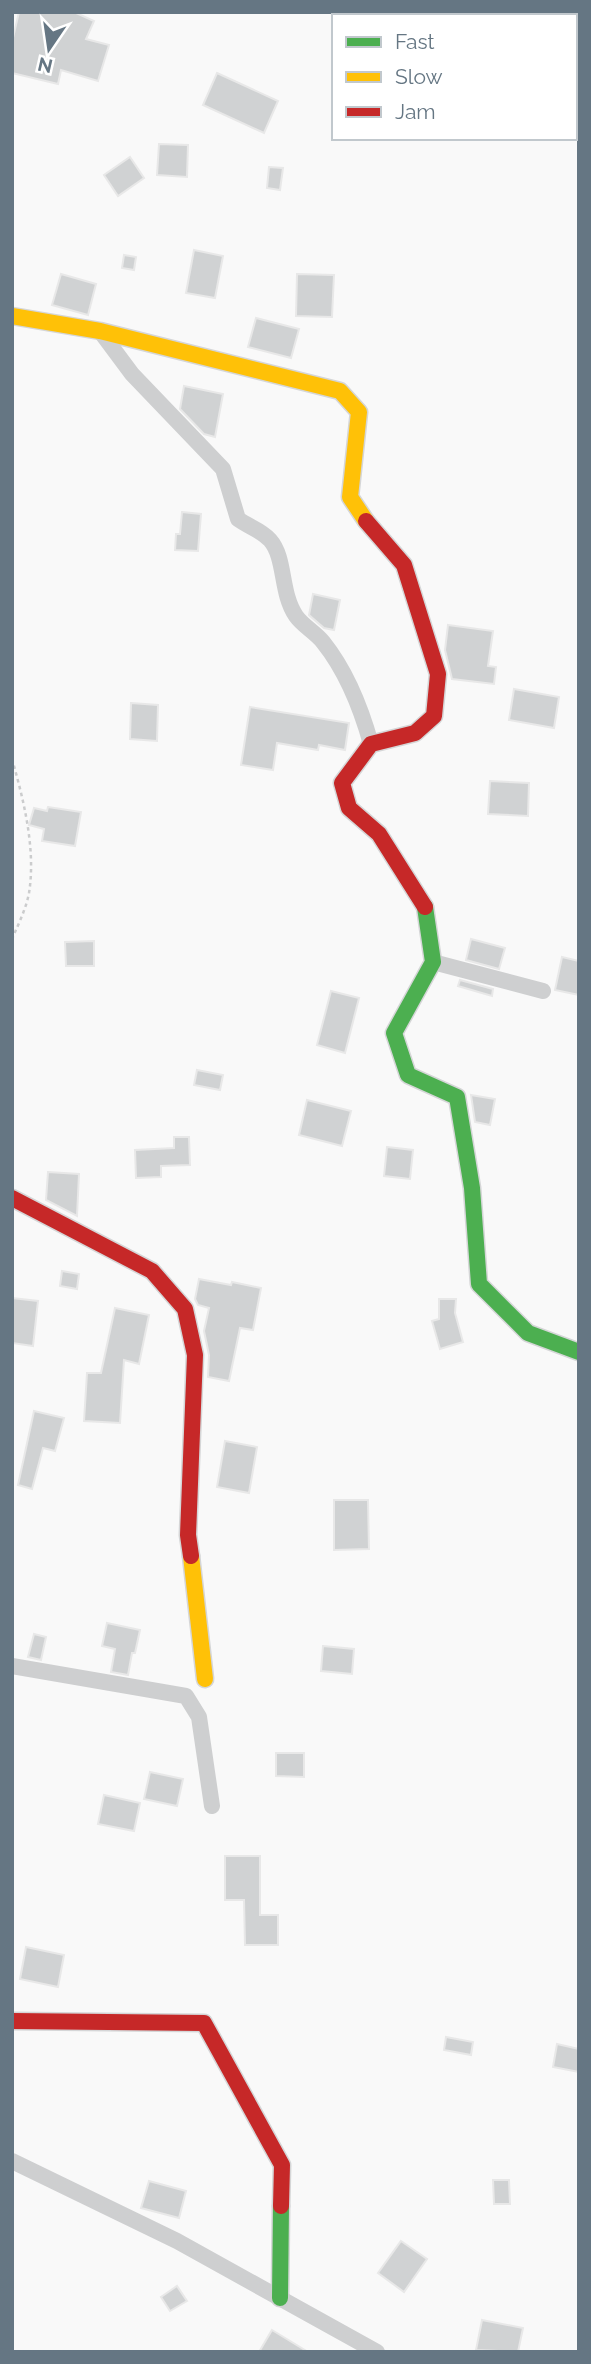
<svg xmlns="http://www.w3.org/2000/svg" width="591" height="2364" font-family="Raleway,sans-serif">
	<rect width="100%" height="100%" fill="#f9f9f9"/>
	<g fill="#d0d2d3" stroke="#e8e8e8" stroke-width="2">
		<polygon points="19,12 74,12 94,21 86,39 109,45 98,81 61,70 58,84 12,73 12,42"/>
		<polygon points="217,73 278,101 264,133 203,105"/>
		<polygon points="159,144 188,145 187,177 157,175"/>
		<polygon points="130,157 144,178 118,196 104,175"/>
		<polygon points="269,167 283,168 280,190 267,188"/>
		<polygon points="194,250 223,256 215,298 186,293"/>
		<polygon points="124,255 136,257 134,270 122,268"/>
		<polygon points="61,274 96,284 88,315 52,305"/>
		<polygon points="297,274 334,275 332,317 296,316"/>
		<polygon points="256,318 299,329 291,358 248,347"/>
		<polygon points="184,386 223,394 215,437 204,434 180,409"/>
		<polygon points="182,512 201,514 198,551 175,550 176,534 180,534"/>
		<polygon points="313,594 340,600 334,630 324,628 309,615"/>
		<polygon points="448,625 493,631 488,666 496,667 494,684 452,679 445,650"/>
		<polygon points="514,689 559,697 554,728 509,720"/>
		<polygon points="131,703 158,705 157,741 130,739"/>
		<polygon points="250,707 349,723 345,750 319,745 318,750 277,743 273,770 241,765"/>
		<polygon points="490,781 529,783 528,816 488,814"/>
		<polygon points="48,807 81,812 75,846 42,841 44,829 29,825 34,808 47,811"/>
		<polygon points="471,939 505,948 499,969 466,960"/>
		<polygon points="94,941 94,966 66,966 65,942"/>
		<polygon points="562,957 579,961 579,995 555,990"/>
		<polygon points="460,980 493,989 492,996 458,986"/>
		<polygon points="331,991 359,998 345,1053 317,1045"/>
		<polygon points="197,1070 223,1075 220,1090 194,1085"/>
		<polygon points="471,1095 495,1099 490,1125 475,1122"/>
		<polygon points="307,1100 351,1111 342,1146 299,1135"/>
		<polygon points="174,1137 189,1137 190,1165 161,1166 161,1177 136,1178 135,1150 174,1148"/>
		<polygon points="387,1147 413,1150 410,1179 384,1176"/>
		<polygon points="48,1172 79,1174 77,1216 46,1200"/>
		<polygon points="62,1271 79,1274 77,1289 60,1286"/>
		<polygon points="199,1279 231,1285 232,1282 261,1288 253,1330 240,1328 229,1381 208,1377 209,1355 204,1331 209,1308 198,1305 195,1299"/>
		<polygon points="12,1298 38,1301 33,1346 12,1343"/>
		<polygon points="439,1299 456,1299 455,1313 463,1342 440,1349 432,1321 439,1319"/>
		<polygon points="115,1308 149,1315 139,1364 124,1360 120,1423 84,1421 87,1373 101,1373"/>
		<polygon points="34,1411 64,1418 55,1451 43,1448 32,1489 18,1485"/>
		<polygon points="225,1441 257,1447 249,1493 217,1487"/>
		<polygon points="334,1500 368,1500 369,1549 334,1550"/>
		<polygon points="107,1623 140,1630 135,1653 132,1653 128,1675 111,1672 115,1649 102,1646"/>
		<polygon points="34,1634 46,1637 41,1660 28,1657"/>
		<polygon points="323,1646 354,1649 352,1674 321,1671"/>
		<polygon points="276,1753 304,1753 304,1777 276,1776"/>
		<polygon points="150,1772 183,1779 177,1806 144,1799"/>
		<polygon points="104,1795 140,1803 134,1831 98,1824"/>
		<polygon points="225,1856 260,1856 260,1915 278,1915 278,1945 245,1945 244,1900 225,1900"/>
		<polygon points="26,1947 64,1955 58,1987 20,1979"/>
		<polygon points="446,2037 473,2042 471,2055 444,2050"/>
		<polygon points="557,2044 579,2049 579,2072 553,2067"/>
		<polygon points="493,2180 509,2180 510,2204 494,2204"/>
		<polygon points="149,2181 186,2191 179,2218 141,2208"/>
		<polygon points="401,2241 427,2259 404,2292 378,2273"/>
		<polygon points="177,2286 187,2301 170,2311 161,2297"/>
		<polygon points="482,2320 523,2328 518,2352 476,2350"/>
		<polygon points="272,2330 308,2352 259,2352"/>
	</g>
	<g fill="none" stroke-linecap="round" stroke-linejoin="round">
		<g stroke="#d5d6d7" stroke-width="19">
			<g id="fast">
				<polyline points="425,907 433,962 394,1033 408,1075 457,1097 472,1188 479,1284 528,1333 579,1352"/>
				<polyline points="280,2298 281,2206"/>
			</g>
		</g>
		<g stroke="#d5d6d7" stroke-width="19">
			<g id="slow">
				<polyline points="12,316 100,331 340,391 359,412 350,497 366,521"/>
				<polyline points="191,1556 205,1679"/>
			</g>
		</g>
		<g stroke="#d5d6d7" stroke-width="19">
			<g id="jam">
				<polyline points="366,521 404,565 438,674 434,716 415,733 371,744 342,783 349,808 379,834 425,907"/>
				<polyline points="12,1198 152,1271 185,1309 195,1355 188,1535 191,1556"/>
				<polyline points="12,2021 204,2023 282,2165 281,2206"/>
			</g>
		</g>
		<path stroke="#cbcccd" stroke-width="2.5" stroke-dasharray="3.5 3.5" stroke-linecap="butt" d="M12,759C24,801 36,850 29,893C26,909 18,925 12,939"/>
		<g stroke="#cecfd0" stroke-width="16">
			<path d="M100,331L132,374L223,469L238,519C249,527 261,530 270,540C286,558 280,593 296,616C303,626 315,632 323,642C347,672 361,708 371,744"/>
			<polyline points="433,962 543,991"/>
			<polyline points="12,1666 186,1696 199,1717 212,1806"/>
			<polyline points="12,2161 177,2241 377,2352"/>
		</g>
		<use href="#fast" stroke="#4caf50" stroke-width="16"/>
		<use href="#slow" stroke="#ffc107" stroke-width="16"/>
		<use href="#jam" stroke="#c62828" stroke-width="16"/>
	</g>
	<rect width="591" height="2364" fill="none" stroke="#657683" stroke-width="28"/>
	<rect x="332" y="14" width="245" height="126" fill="#ffffff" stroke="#c1c8cd" stroke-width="2"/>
	<rect x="346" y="37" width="35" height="10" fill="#4caf50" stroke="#c1c8cd" stroke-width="2"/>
	<text x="395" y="49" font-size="21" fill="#657683">Fast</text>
	<rect x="346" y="72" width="35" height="10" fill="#ffc107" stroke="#c1c8cd" stroke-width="2"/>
	<text x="395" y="84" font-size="21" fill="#657683">Slow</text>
	<rect x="346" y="107" width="35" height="10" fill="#c62828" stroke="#c1c8cd" stroke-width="2"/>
	<text x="395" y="119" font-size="21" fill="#657683">Jam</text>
	<g transform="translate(49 49) rotate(193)" stroke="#ffffff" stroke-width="5" paint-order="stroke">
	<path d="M0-5L12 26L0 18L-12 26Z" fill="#657683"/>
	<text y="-10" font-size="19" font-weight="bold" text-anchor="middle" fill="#657683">N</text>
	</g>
</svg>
